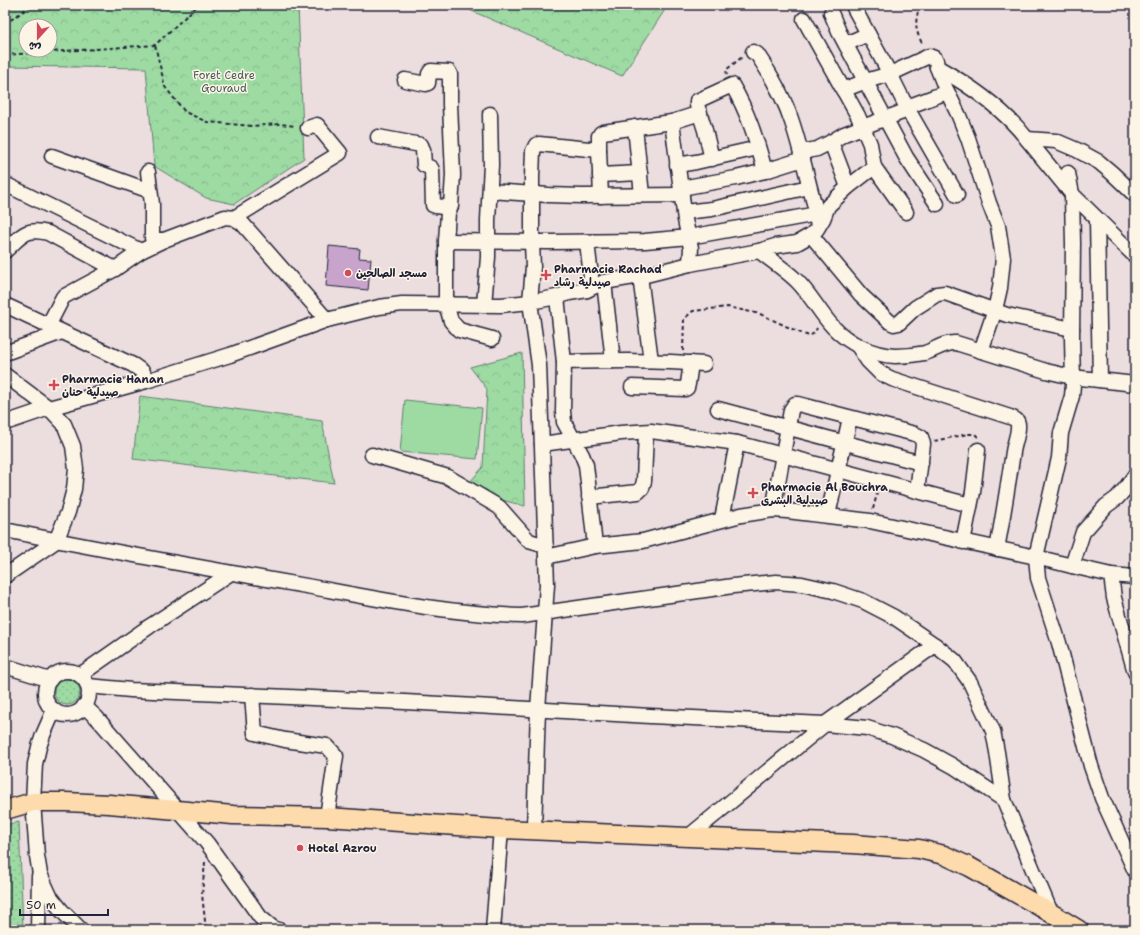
<svg xmlns="http://www.w3.org/2000/svg" width="1140" height="935" font-family="'Shantell Sans','Playpen Sans Arabic',sans-serif">
	<defs>
		<pattern id="forest-crowns" width="20" height="18" patternUnits="userSpaceOnUse"><rect width="20" height="18" fill="#9ddba3"/><path d="M2 6a3 3 0 1 1 6 0M12 15a3 3 0 1 1 6 0" fill="none" stroke="#87bc8d"/></pattern>
		<pattern id="park-dots" width="8" height="8" patternUnits="userSpaceOnUse"><rect width="8" height="8" fill="#9ddba3"/><path d="M2 2h.1M6 6h.1" fill="none" stroke="#87bc8d" stroke-width="1.8" stroke-linecap="round"/></pattern>
	</defs>
	<rect width="100%" height="100%" fill="#ecddde"/>
	<filter id="ink" filterUnits="userSpaceOnUse"><feTurbulence type="fractalNoise" baseFrequency=".025" numOctaves="2"/><feDisplacementMap in="SourceGraphic" scale="8" xChannelSelector="R" yChannelSelector="G"/><feConvolveMatrix kernelMatrix="1 2 1 2 8 2 1 2 1" color-interpolation-filters="sRGB"/></filter>
	<g filter="url(#ink)">
		<g fill="url(#forest-crowns)" stroke="#607e6f" fill-rule="evenodd">
			<path d="M5,5H298L304,158L234,204L206,198L154,166L146,68L5,66ZM26,26H50V50H26Z"/>
			<polygon points="458,5 668,5 622,76"/>
			<polygon points="522,353 525,506 463,490 483,467 487,389 470,367"/>
			<polygon points="140,396 322,421 334,483 133,459"/>
		</g>
		<g fill="url(#park-dots)" stroke="#607e6f">
			<circle cx="67" cy="692" r="13"/>
			<polygon points="19,822 23,930 5,930 5,825"/>
		</g>
		<polygon fill="#9ddba3" stroke="#607e6f" points="405,400 482,408 477,459 400,452"/>
		<polygon fill="#c8a4cd" stroke="#22223b" points="329,246 360,249 359,258 371,259 368,290 326,286"/>
		<g fill="none" stroke-linecap="round" stroke-linejoin="round">
			<g stroke="#22223b" stroke-width="17">
				<g id="minor">
					<polyline points="831,13 839,32 906,157 937,204"/>
					<polyline points="804,19 858,116 870,144 874,167"/>
					<polyline points="846,44 868,34"/>
					<path d="M753,52L757,54C771,75 784,97 792,122C802,152 808,183 817,214V222"/>
					<path d="M937,67C971,86 1003,108 1027,139L1056,141L1077,150L1099,162L1112,173L1135,195"/>
					<polyline points="405,80 426,84 428,83 429,74 431,71 449,72 450,74 450,104 453,175 451,206 448,213 446,241 446,304 451,321 459,330 492,339"/>
					<polyline points="843,90 866,81 890,74 854,8"/>
					<polyline points="907,107 947,92"/>
					<polyline points="635,127 642,195"/>
					<polyline points="378,137 421,145 423,150 424,165 431,168 432,170 433,205 436,206 450,208"/>
					<polyline points="1027,139 1072,194 1135,256"/>
					<polyline points="599,150 601,196"/>
					<polyline points="801,152 817,149 831,142"/>
					<polyline points="52,156 150,191"/>
					<path d="M712,159L705,130L697,105V101L732,85C748,112 757,141 765,171"/>
					<polyline points="677,165 696,162 758,148"/>
					<polyline points="148,172 152,204 152,238 156,240 164,240"/>
					<polyline points="1068,173 1072,194 1073,244 1072,337 1073,385 1072,396 1061,433 1059,458 1036,557 1038,578 1059,643 1091,766 1102,798 1135,871"/>
					<polyline points="600,175 640,173"/>
					<polyline points="5,184 141,251"/>
					<polyline points="848,187 831,142 844,134 908,110"/>
					<polyline points="681,188 736,178 765,171 803,159"/>
					<polyline points="490,191 549,195 582,196 682,195"/>
					<polyline points="957,195 907,108 890,74 929,56 934,58 936,60 937,67 944,85 959,116 968,138 989,203 998,226 1003,258 1000,288 995,310 981,351"/>
					<polyline points="684,212 712,209 809,187"/>
					<polyline points="234,218 340,153 317,125 308,128"/>
					<polyline points="1097,219 1100,380"/>
					<polyline points="811,235 861,295 890,322 894,324 899,323 915,308 937,294 945,293 1007,315 1072,329"/>
					<polyline points="446,241 549,242 645,241 689,237 817,214"/>
					<path d="M5,251C21,237 24,227 48,233L115,269"/>
					<path d="M759,251C771,260 787,271 797,281C811,295 820,313 833,327C848,343 872,355 895,356C905,356 915,355 925,353C935,350 945,342 956,343L1046,371L1072,377L1135,384"/>
					<polyline points="690,264 691,248 685,220 672,122 700,113"/>
					<polyline points="640,276 651,361"/>
					<polyline points="604,282 613,361"/>
					<polyline points="587,290 591,276 587,242"/>
					<polyline points="557,297 564,362 563,411 564,422 582,455 586,465 595,546"/>
					<polyline points="5,305 133,365 143,372 146,381"/>
					<polyline points="484,305 488,257 488,220 491,165 490,114"/>
					<polyline points="48,326 63,297 115,269 141,251 164,240 225,217 234,218 242,223 327,320"/>
					<path d="M858,346L868,361L880,373L892,379L1010,417C1015,419 1018,420 1018,425C1019,432 1014,444 1013,452C1008,485 1003,517 997,549"/>
					<polyline points="5,353 62,332"/>
					<path d="M564,362C611,361 657,360 704,364"/>
					<polyline points="5,375 49,408 64,424 73,446 76,469 74,489 68,512 56,541 5,576"/>
					<polyline points="632,387 685,389 687,388 688,384 691,363"/>
					<polyline points="718,409 921,463"/>
					<polyline points="5,423 49,408 146,381 230,355 327,320 379,307 402,304 501,305 530,302 557,297 569,293 587,290 604,282 646,275 690,264 759,251 775,246 797,243 811,235 817,229 823,219 828,206 848,187 874,167 906,212"/>
					<polyline points="542,444 621,433 651,431 737,443"/>
					<polyline points="372,455 448,477 499,507 529,541 546,546"/>
					<polyline points="589,497 638,492 642,488 644,481 646,432"/>
					<polyline points="773,510 791,410 795,404 798,404 915,434 921,437 923,444 917,491"/>
					<polyline points="828,515 850,418"/>
					<polyline points="722,519 737,443 970,505"/>
					<path d="M5,530C107,551 209,569 312,587C382,600 451,614 522,616L733,586L776,582L802,584L833,591L863,601L894,617L935,645L955,661L970,682L993,731L997,752L1004,800"/>
					<polyline points="963,542 973,492 978,450"/>
					<polyline points="546,557 539,365 530,302 533,267 532,242 532,177 533,151 536,145 539,144 599,150 599,136 601,133 603,132 672,122"/>
					<polyline points="1072,566 1083,532 1106,506 1117,498 1125,489 1135,475"/>
					<polyline points="1111,575 1114,598 1135,672"/>
					<polyline points="5,666 50,680"/>
					<circle cx="67" cy="693" r="22"/>
					<polyline points="80,675 150,626 231,573"/>
					<polyline points="88,686 131,690 405,702 650,716 825,724 867,728 892,736 924,750 953,766 1004,800 1051,913"/>
					<polyline points="252,695 255,733 285,740 327,746 336,756 327,817"/>
					<polyline points="84,706 97,718 207,843 260,917 273,928 279,930"/>
					<polyline points="54,710 43,735 39,747 35,764 33,802 37,856 40,874 50,896 62,911 81,930"/>
					<polyline points="534,830 538,709 547,585 546,557 595,546 643,541 741,515 773,510 787,511 870,521 1036,557 1072,566 1111,575 1135,577"/>
					<polyline points="688,837 825,724 935,645"/>
					<polyline points="38,930 39,876"/>
					<polyline points="493,930 501,829"/>
				</g>
			</g>
			<g stroke="#22223b" stroke-width="21">
				<polyline id="major" points="5,810 33,802 66,802 109,804 233,815 327,817 501,829 853,844 919,849 944,855 970,867 1051,913 1079,930"/>
			</g>
			<g stroke="#22223b" stroke-width="2" stroke-dasharray="4 3" stroke-linecap="butt">
				<path d="M920,5C915,21 914,29 923,45"/>
				<polyline points="5,24 32,5"/>
				<polyline points="155,45 165,87 185,112 207,122 252,126 280,124 295,126"/>
				<polyline points="5,55 155,45 198,5"/>
				<polyline points="727,75 726,70 742,57"/>
				<polyline points="683,351 684,319 693,311 728,307 760,314 803,334 810,336 815,332 817,328"/>
				<polyline points="934,441 968,434 975,434 979,438"/>
				<polyline points="873,509 877,494"/>
				<polyline points="205,862 202,894 206,930"/>
			</g>
			<use href="#minor" stroke="#fcf5e5" stroke-width="14"/>
			<use href="#major" stroke="#fedbac" stroke-width="18"/>
		</g>
	</g>
	<g fill="#d1495b" stroke="#fcf5e5" stroke-width="1.5">
		<circle cx="348" cy="273" r="4"/>
		<path d="M544 269h4v4h4v4h-4v4h-4v-4h-4v-4h4z"/>
		<path d="M52 379h4v4h4v4h-4v4h-4v-4h-4v-4h4z"/>
		<path d="M751 487h4v4h4v4h-4v4h-4v-4h-4v-4h4z"/>
		<circle cx="300" cy="848" r="4"/>
	</g>
	<g text-anchor="middle" stroke-width="3" stroke-linejoin="round" paint-order="stroke">
		<g font-size="11" fill="#475a5a" stroke="#fcf5e5">
			<text x="224" y="79">Foret Cedre<tspan x="224" dy="13">Gouraud</tspan></text>
		</g>
		<g font-size="11" font-weight="bold" fill="#22223b" stroke="#fcf5e5" text-anchor="start">
			<text x="554" y="273">Pharmacie Rachad<tspan x="554" dy="13">صيدلية رشاد</tspan></text>
			<text x="356" y="277">مسجد الصالحين</text>
			<text x="62" y="383">Pharmacie Hanan<tspan x="62" dy="13">صيدلية حنان</tspan></text>
			<text x="761" y="491">Pharmacie Al Bouchra<tspan x="761" dy="13">صيدلية البشرى</tspan></text>
			<text x="308" y="852">Hotel Azrou</text>
		</g>
	</g>
	<rect width="1140" height="935" fill="none" stroke="#fcf5e5" stroke-width="20"/>
	<rect x="10" y="10" width="1120" height="915" fill="none" stroke="#22223b" stroke-width="1.5" filter="url(#ink)"/>
	<g transform="translate(38 38) rotate(201)"><circle r="19" fill="#fcf5e5" stroke="#a5a1a1"/>
	<path d="M0-3L7 15L0 10L-7 15Z" fill="#d1495b"/>
	<text y="-6" font-size="11" font-weight="bold" text-anchor="middle" fill="#22223b">ش</text>
	</g>
	<path d="M20 909v6h88v-6" fill="none" stroke="#22223b" stroke-width="2"/>
	<text x="26" y="909" font-size="12" fill="#22223b" stroke="#fcf5e5" stroke-width="3" paint-order="stroke">50 m</text>
</svg>
